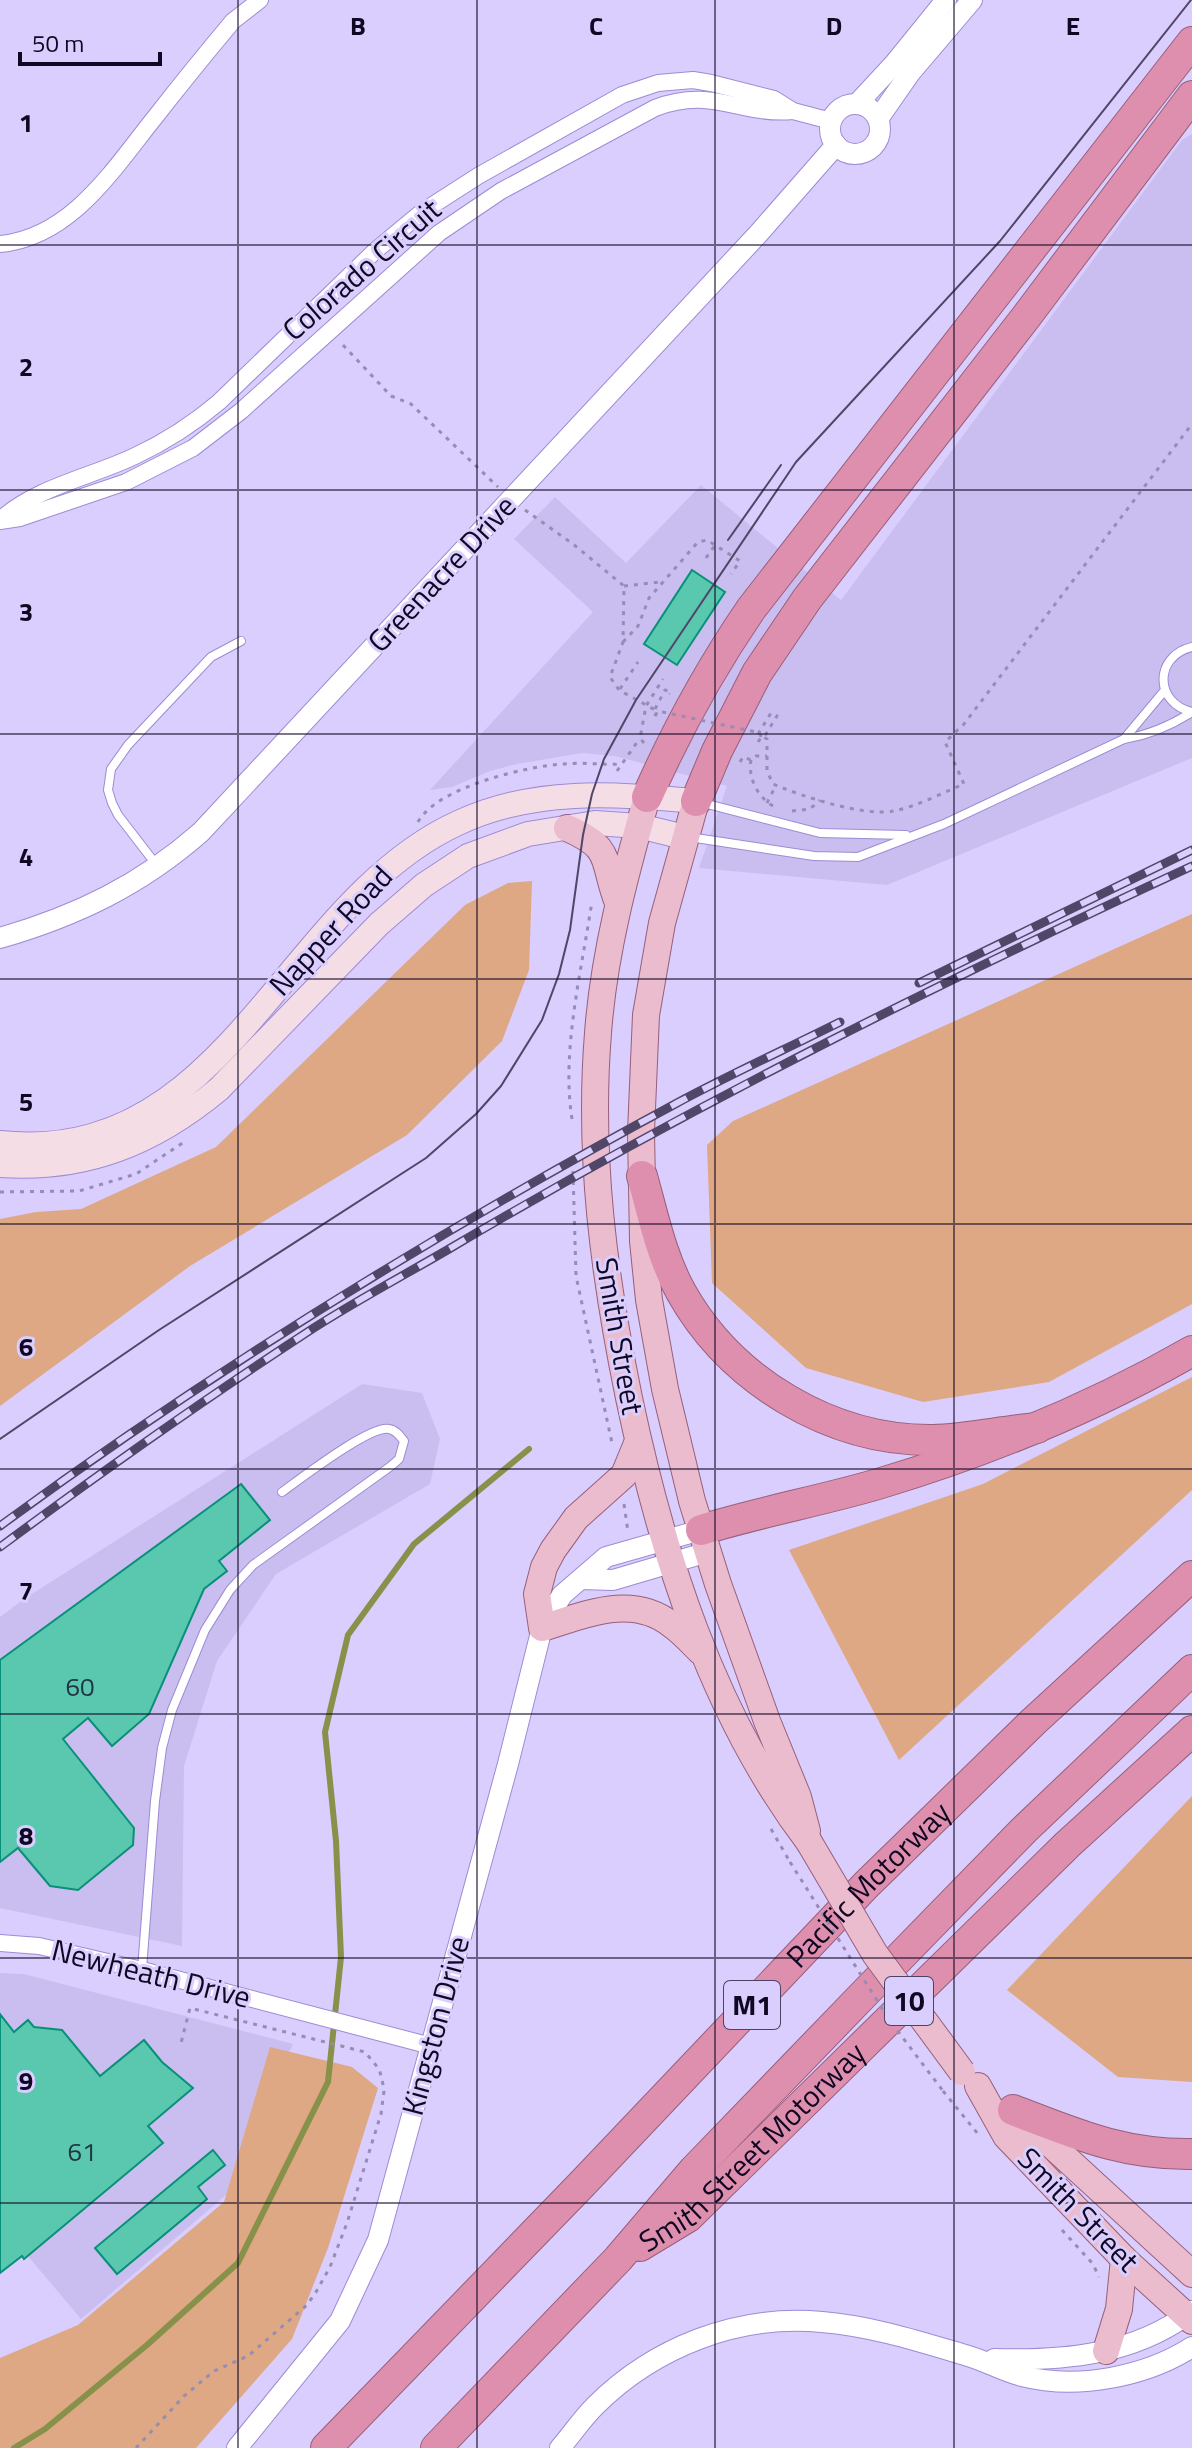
<svg xmlns="http://www.w3.org/2000/svg" width="1192" height="2448" font-family="'Titillium Web',sans-serif">
	<rect width="100%" height="100%" fill="#d9cefd"/>
	<g fill="#cabef0">
		<polygon points="1192,134 1192,758 887,885 699,868 727,786 615,756 582,753 517,764 490,771 452,787 430,790 593,612 514,539 555,497 626,563 701,485 841,600 1182,140"/>
		<polygon points="362,1384 422,1393 440,1439 430,1484 276,1574 217,1661 184,1766 182,1946 0,1908 0,1617 24,1599"/>
		<polygon points="0,1973 24,1974 293,2044 226,2195 81,2319 0,2223"/>
	</g>
	<g fill="#dda883">
		<polygon points="532,881 529,970 502,1041 407,1135 190,1266 0,1406 0,1219 36,1212 81,1209 216,1147 465,905 508,883"/>
		<polygon points="1192,914 1192,1304 1049,1382 923,1402 806,1368 712,1283 707,1145 733,1121"/>
		<polygon points="1192,1377 1192,1490 899,1760 789,1550 983,1484"/>
		<polygon points="1192,1796 1192,2082 1118,2077 1007,1990"/>
		<polygon points="270,2047 352,2067 378,2088 328,2248 292,2339 196,2448 0,2448 0,2358 78,2325 224,2202"/>
	</g>
	<g fill="none" stroke-linecap="round" stroke-linejoin="round">
		<polyline stroke="#87914a" stroke-width="6" points="14,2448 45,2429 147,2345 238,2263 328,2082 341,1957 336,1841 325,1732 348,1635 414,1544 529,1449"/>
	</g>
	<g fill="#5ac8af" stroke="#089079" stroke-width="2">
		<polygon points="692,570 725,592 677,665 644,644"/>
		<polygon points="241,1484 270,1520 219,1561 227,1571 204,1589 149,1714 112,1746 88,1718 63,1739 134,1828 133,1845 78,1890 50,1886 18,1848 0,1862 0,1660"/>
		<polygon points="0,2014 14,2032 28,2020 34,2027 62,2030 100,2076 144,2040 162,2062 193,2088 148,2126 163,2143 24,2259 22,2256 0,2273"/>
		<polygon points="213,2150 225,2165 198,2187 207,2199 117,2274 95,2248"/>
	</g>
	<g fill="none" stroke-linecap="round" stroke-linejoin="round">
		<g stroke="#9e8bd4" stroke-width="10">
			<g id="service">
				<path d="M1192,647C1154,656 1154,703 1192,712"/>
				<polyline points="1124,739 1165,690"/>
				<polyline points="703,803 820,833 906,835"/>
				<path d="M689,837L814,856L858,857L944,824L1124,739C1149,735 1170,726 1192,712"/>
				<polyline points="158,867 118,815 112,803 108,790 111,769 128,745 211,657 241,641"/>
				<path d="M142,1969L155,1801L162,1748L172,1710L205,1630L230,1590L253,1565L391,1466L399,1459L404,1441C400,1436 396,1430 389,1429C370,1425 300,1479 282,1492"/>
			</g>
		</g>
		<g stroke="#9e8bd4" stroke-width="18">
			<g id="minor">
				<path d="M0,244C72,237 114,168 156,116C181,84 207,52 233,21L260,0"/>
				<path d="M0,520C36,487 91,477 135,456C165,442 193,424 219,402L375,251L422,212L478,176L622,95L658,83L693,80L711,83L774,99L793,111L831,121"/>
				<path d="M0,521L20,518L126,482L193,448L241,411L439,233L501,191L655,108C713,86 739,116 793,111"/>
				<polyline points="0,1943 39,1946 142,1970 431,2046"/>
			</g>
		</g>
		<g stroke="#9e8bd4" stroke-width="22">
			<g id="tertiary">
				<polyline points="857,104 895,63 946,0"/>
				<circle cx="855" cy="129" r="25"/>
				<polyline points="878,119 910,73 972,0"/>
				<path d="M0,938C76,916 141,885 201,832L759,233L836,145"/>
				<polyline points="581,1579 613,1580 708,1552"/>
				<path d="M994,2359C1064,2361 1135,2355 1192,2311"/>
				<polyline points="237,2448 340,2321 378,2240 508,1764 542,1628 562,1595 606,1557 701,1530"/>
				<path d="M560,2448C572,2434 582,2419 595,2406C654,2347 738,2314 822,2322C871,2326 918,2341 965,2355C984,2360 1002,2371 1022,2376C1077,2390 1145,2377 1192,2347"/>
			</g>
		</g>
		<g stroke="#9e8bd4" stroke-width="26">
			<g id="secondary">
				<path d="M0,1143C228,1167 283,903 458,823C535,787 614,794 696,801"/>
				<path d="M0,1165C86,1171 154,1143 219,1089L379,924L424,885L468,856L528,834L595,823L639,826L684,837"/>
			</g>
		</g>
		<g stroke="#965f7c" stroke-width="28">
			<g id="primary">
				<path d="M647,797C625,875 604,952 598,1033C588,1157 604,1276 629,1398C662,1554 712,1714 809,1842"/>
				<polyline points="696,801 662,923 646,1015 641,1132 643,1241 649,1300 665,1389 692,1501 718,1584 767,1721 798,1797 807,1831"/>
				<path d="M567,828C615,849 601,860 618,903"/>
				<path d="M638,1441L624,1475L576,1518L553,1550L544,1567L537,1594L542,1628C585,1615 632,1593 672,1625C682,1632 691,1642 700,1651"/>
				<polyline points="978,2086 1006,2136 1124,2259 1192,2321"/>
				<polyline points="1019,2115 1192,2274"/>
				<polyline points="1106,2351 1119,2309 1124,2259"/>
			</g>
		</g>
		<g stroke="#965f7c" stroke-width="32">
			<g id="motorway">
				<path d="M647,797C676,731 710,669 751,609L1192,42"/>
				<polyline points="696,801 717,751 757,673 807,599 1026,317 1192,96"/>
				<path d="M642,1176C653,1215 661,1256 681,1292C731,1381 831,1441 933,1440C968,1439 1002,1431 1037,1428"/>
				<path d="M701,1530C759,1512 820,1501 878,1484C988,1451 1093,1408 1192,1351"/>
				<path d="M1013,2110C1076,2134 1122,2155 1192,2154"/>
				<path id="s1" d="M640,2246L688,2217L1067,1845L1192,1731"/>
				<path id="s2" d="M326,2448L582,2184L866,1885L1033,1722L1192,1576"/>
				<polyline points="436,2448 618,2259 694,2170 862,1996 1024,1830 1192,1670"/>
			</g>
		</g>
		<g stroke="#968cb4" stroke-width="3" stroke-dasharray="4 6" stroke-linecap="butt">
			<polyline points="343,345 391,396 411,404 498,487"/>
			<polyline points="525,510 573,544 624,586 623,642 610,677 619,690 657,711 655,716"/>
			<polyline points="706,558 715,545"/>
			<polyline points="624,586 660,582"/>
			<polyline points="623,642 638,626 649,598 698,542 707,540 740,561 731,574"/>
			<polyline points="620,689 638,662"/>
			<polyline points="655,709 665,690 671,692 669,694"/>
			<polyline points="758,734 771,713 777,716 764,737"/>
			<path d="M758,742L762,736L767,739V771L773,784C801,796 864,817 894,811C918,806 942,793 964,784L945,742L964,724L1192,424"/>
			<polyline points="644,743 640,738 646,706 663,679"/>
			<path d="M751,760C748,778 757,796 773,806"/>
			<polyline points="740,762 743,757 751,760 756,756 767,756"/>
			<polyline points="617,771 640,738"/>
			<polyline points="767,803 776,785"/>
			<polyline points="792,811 810,809 820,800"/>
			<path d="M418,822C437,787 527,766 564,764C583,762 602,765 620,764"/>
			<path d="M572,1119C561,1051 582,969 592,901"/>
			<polyline points="573,1171 576,1276 612,1443"/>
			<polyline points="0,1192 79,1191 136,1174 184,1142"/>
			<polyline points="624,1504 628,1532"/>
			<polyline points="771,1829 790,1862"/>
			<polyline points="943,2091 978,2134"/>
			<polyline points="1062,2230 1093,2264 1099,2277"/>
			<polyline points="136,2448 184,2396 214,2371 248,2356 307,2305 316,2292 330,2267 347,2223 381,2114 384,2091 382,2079 379,2069 365,2052 190,2008 180,2047"/>
		</g>
		<use href="#service" stroke="#fff" stroke-width="8"/>
		<use href="#minor" stroke="#fff" stroke-width="16"/>
		<use href="#tertiary" stroke="#fff" stroke-width="20"/>
		<use href="#secondary" stroke="#f5dde6" stroke-width="24"/>
		<use href="#primary" stroke="#ebbcce" stroke-width="26"/>
		<use href="#motorway" stroke="#de8fad" stroke-width="30"/>
		<g stroke="#504668" stroke-width="2">
			<polyline points="728,540 781,465"/>
			<polyline points="0,1439 159,1330 426,1158 476,1114 501,1086 542,1020 559,974 570,930 583,835 592,794 604,759 636,700 796,462 1000,241 1191,0"/>
		</g>
		<g stroke="#504668" stroke-width="9">
			<g id="rail">
				<polyline points="919,983 1192,850"/>
				<path d="M0,1526C214,1369 443,1229 677,1103C731,1074 786,1049 840,1022"/>
				<path d="M0,1547C100,1473 202,1401 306,1333C352,1303 401,1277 449,1249C689,1107 939,983 1192,866"/>
			</g>
		</g>
		<use href="#rail" stroke="#d9cefd" stroke-width="6" stroke-dasharray="18" stroke-linecap="butt"/>
		<g stroke="#965f7c" stroke-width="28" stroke-linecap="butt">
			<polyline id="primary-bridge" points="809,1842 875,1954 962,2072"/>
		</g>
		<g stroke="#968cb4" stroke-width="3" stroke-dasharray="4 6" stroke-linecap="butt">
			<polyline points="655,716 658,711 756,732 761,735 758,742"/>
			<polyline points="790,1862 888,2018 943,2091"/>
		</g>
		<use href="#primary-bridge" stroke="#ebbcce" stroke-width="26"/>
	</g>
	<path fill="none" stroke="#100722" stroke-width="2" stroke-opacity="0.55" d="M238,0V2448M477,0V2448M715,0V2448M954,0V2448M0,245H1192M0,490H1192M0,734H1192M0,979H1192M0,1224H1192M0,1469H1192M0,1714H1192M0,1958H1192M0,2203H1192"/>
	<g text-anchor="middle" stroke-width="6" stroke-linejoin="round" paint-order="stroke">
		<g font-size="26" fill="#223745">
			<text x="80" y="1696">60</text>
			<text x="82" y="2161">61</text>
		</g>
		<g fill="#d9cefd" stroke="#4c4364" stroke-width="2">
			<rect x="885" y="1977" width="48" height="48" rx="6"/>
			<rect x="724" y="1981" width="56" height="48" rx="6"/>
		</g>
		<g font-size="28" font-weight="bold" fill="#100722">
			<text x="909" y="2011">10</text>
			<text x="752" y="2015">M1</text>
		</g>
		<g font-size="30" fill="#100722" stroke="#d9cefd">
			<text transform="translate(362 270) rotate(-41)" y="10">Colorado Circuit</text>
			<text transform="translate(442 574) rotate(-47)" y="10">Greenacre Drive</text>
			<text transform="translate(331 931) rotate(-47)" y="10">Napper Road</text>
			<text transform="translate(619 1336) rotate(80)" y="10">Smith Street</text>
			<text dy="10" stroke="none"><textPath href="#s2" startOffset="782">Pacific Motorway</textPath></text>
			<text transform="translate(151 1974) rotate(14)" y="10">Newheath Drive</text>
			<text transform="translate(436 2026) rotate(-75)" y="10">Kingston Drive</text>
			<text dy="10" stroke="none"><textPath href="#s1" startOffset="150">Smith Street Motorway</textPath></text>
			<text transform="translate(1078 2210) rotate(46)" y="10">Smith Street</text>
		</g>
	</g>
	<g font-size="26" text-anchor="middle" font-weight="bold" fill="#100722" stroke="#d9cefd" stroke-width="6" stroke-linejoin="round" paint-order="stroke">
		<text x="358" y="35">B</text>
		<text x="596" y="35">C</text>
		<text x="834" y="35">D</text>
		<text x="1073" y="35">E</text>
		<text x="26" y="132">1</text>
		<text x="26" y="376">2</text>
		<text x="26" y="621">3</text>
		<text x="26" y="866">4</text>
		<text x="26" y="1111">5</text>
		<text x="26" y="1356">6</text>
		<text x="26" y="1600">7</text>
		<text x="26" y="1845">8</text>
		<text x="26" y="2090">9</text>
	</g>
	<path d="M20 52v12h140v-12" fill="none" stroke="#100722" stroke-width="4"/>
	<text x="32" y="52" font-size="24" fill="#100722" stroke="#d9cefd" stroke-width="6" paint-order="stroke">50 m</text>
</svg>
